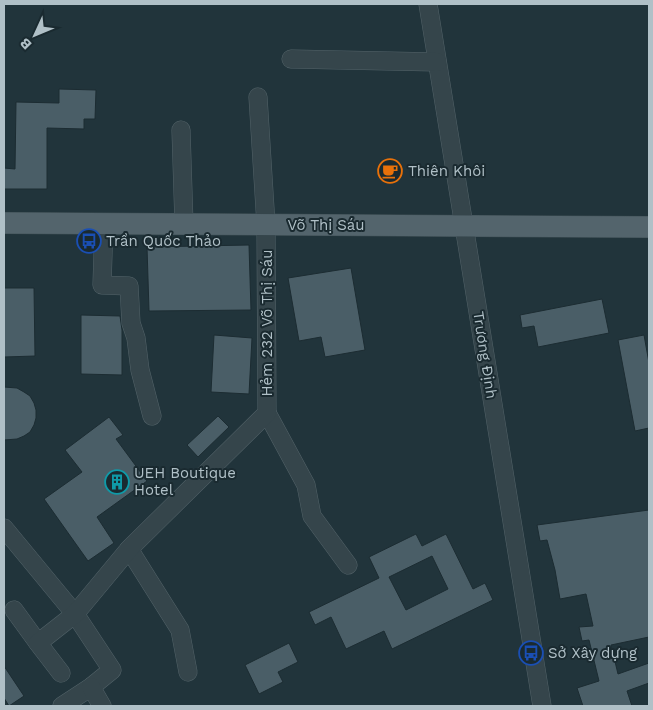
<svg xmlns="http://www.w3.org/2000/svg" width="653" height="710" font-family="'Work Sans',sans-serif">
	<rect width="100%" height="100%" fill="#21343b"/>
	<g fill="#4a5e67" stroke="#1c2c32" fill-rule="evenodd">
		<polygon points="59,89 96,90 95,119 84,119 84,129 47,128 47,189 4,189 4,168 15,169 16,102 59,103"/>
		<polygon points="249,245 251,310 149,311 147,247"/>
		<polygon points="351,268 365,350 325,357 321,337 299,341 288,278"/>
		<polygon points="4,288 34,288 35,356 4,357"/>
		<polygon points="602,299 609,333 538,347 534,326 522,328 520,315"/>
		<polygon points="81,315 120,316 122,330 122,375 81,374"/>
		<polygon points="214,335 252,338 249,394 211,392"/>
		<polygon points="644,335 649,363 649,428 635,431 618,340"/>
		<polygon points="4,387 17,388 24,392 30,396 34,403 36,410 36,418 34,425 30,432 24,436 17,439 4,440"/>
		<polygon points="218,416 229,427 198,457 187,445"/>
		<polygon points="109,417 123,435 116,439 147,481 97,517 114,543 88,561 44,499 82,472 65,450"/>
		<polygon points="649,510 649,637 611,645 618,674 649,663 649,683 627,691 632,706 583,706 577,688 599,681 589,640 582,641 579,627 593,626 586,594 560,599 555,570 547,540 540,541 537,525"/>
		<path d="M416,534L422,546L446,534L473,589L485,583L493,600L392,649L384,631L346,649L331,617L315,625L309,612L379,578L369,557ZM432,556L448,589L406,610L389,577Z"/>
		<polygon points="289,643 298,662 278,672 283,682 259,694 245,665"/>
		<polygon points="4,666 24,696 9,706 4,698"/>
	</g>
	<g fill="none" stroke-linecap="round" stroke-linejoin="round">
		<g stroke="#536369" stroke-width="19">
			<g id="minor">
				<polyline points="428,4 542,706"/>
				<polyline points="291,59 437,62"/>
				<polyline points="181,130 184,224"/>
				<polyline points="104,223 102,285 129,286 131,323 136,338 140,370 152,416"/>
				<polyline points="267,413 306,485 312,516 348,565"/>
				<polyline points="4,528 75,614 112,670 91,687 62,706"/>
				<polyline points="129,549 180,630 188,672"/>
				<polyline points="14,610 38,643"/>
				<polyline points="61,673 38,643 75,614 129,549 267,413 266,225 258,97"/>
				<polyline points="91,687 102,706"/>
			</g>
		</g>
		<g stroke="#415157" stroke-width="22">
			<polyline id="major" points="4,223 649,227"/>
		</g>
		<use href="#minor" stroke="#35454b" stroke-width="18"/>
		<use href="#major" stroke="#53646c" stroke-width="21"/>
	</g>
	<defs>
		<g id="cafe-ring" transform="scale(1.25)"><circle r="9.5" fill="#1a2a30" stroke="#e8710a" stroke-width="1.5"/><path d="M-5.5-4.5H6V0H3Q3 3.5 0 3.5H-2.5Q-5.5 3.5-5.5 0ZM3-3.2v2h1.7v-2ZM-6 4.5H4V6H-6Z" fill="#e8710a"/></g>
		<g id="bus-ring" transform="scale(1.25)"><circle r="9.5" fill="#1a2a30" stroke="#1a4fb4" stroke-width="1.5"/><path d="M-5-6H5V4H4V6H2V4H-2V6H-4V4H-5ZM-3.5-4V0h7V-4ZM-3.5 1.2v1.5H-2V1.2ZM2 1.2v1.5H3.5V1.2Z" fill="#1a4fb4"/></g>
		<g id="building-ring" transform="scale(1.25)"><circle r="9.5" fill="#1a2a30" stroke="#0f9aa8" stroke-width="1.5"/><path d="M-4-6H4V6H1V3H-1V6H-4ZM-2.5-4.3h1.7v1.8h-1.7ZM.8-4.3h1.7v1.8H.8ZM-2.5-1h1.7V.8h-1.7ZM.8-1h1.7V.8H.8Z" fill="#0f9aa8"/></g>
	</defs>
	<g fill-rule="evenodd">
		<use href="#cafe-ring" x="390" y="171"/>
		<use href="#bus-ring" x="89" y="241"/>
		<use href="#building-ring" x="117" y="482"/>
		<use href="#bus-ring" x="531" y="653"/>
	</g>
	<g text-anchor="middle" stroke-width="4" stroke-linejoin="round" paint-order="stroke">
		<g font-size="15" fill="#b0c0c7" stroke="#1a2a30" text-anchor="start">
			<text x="408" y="176">Thiên Khôi</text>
			<text x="106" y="246">Trần Quốc Thảo</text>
			<text x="134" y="478">UEH Boutique<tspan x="134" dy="17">Hotel</tspan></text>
			<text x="548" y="658">Sở Xây dựng</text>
		</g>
		<g font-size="15" fill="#b0c0c7" stroke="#1a2a30">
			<text x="326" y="230">Võ Thị Sáu</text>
			<text transform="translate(267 323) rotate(-90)" y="5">Hẻm 232 Võ Thị Sáu</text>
			<text transform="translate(485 355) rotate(81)" y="5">Trương Định</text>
		</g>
	</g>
	<rect width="653" height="710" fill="none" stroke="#b0c0c7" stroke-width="10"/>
	<g transform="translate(35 35) rotate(226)" stroke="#1a2a30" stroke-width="4" paint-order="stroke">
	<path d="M0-4L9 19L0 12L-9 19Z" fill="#b0c0c7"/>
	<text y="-8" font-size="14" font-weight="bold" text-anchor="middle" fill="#b0c0c7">B</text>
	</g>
</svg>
